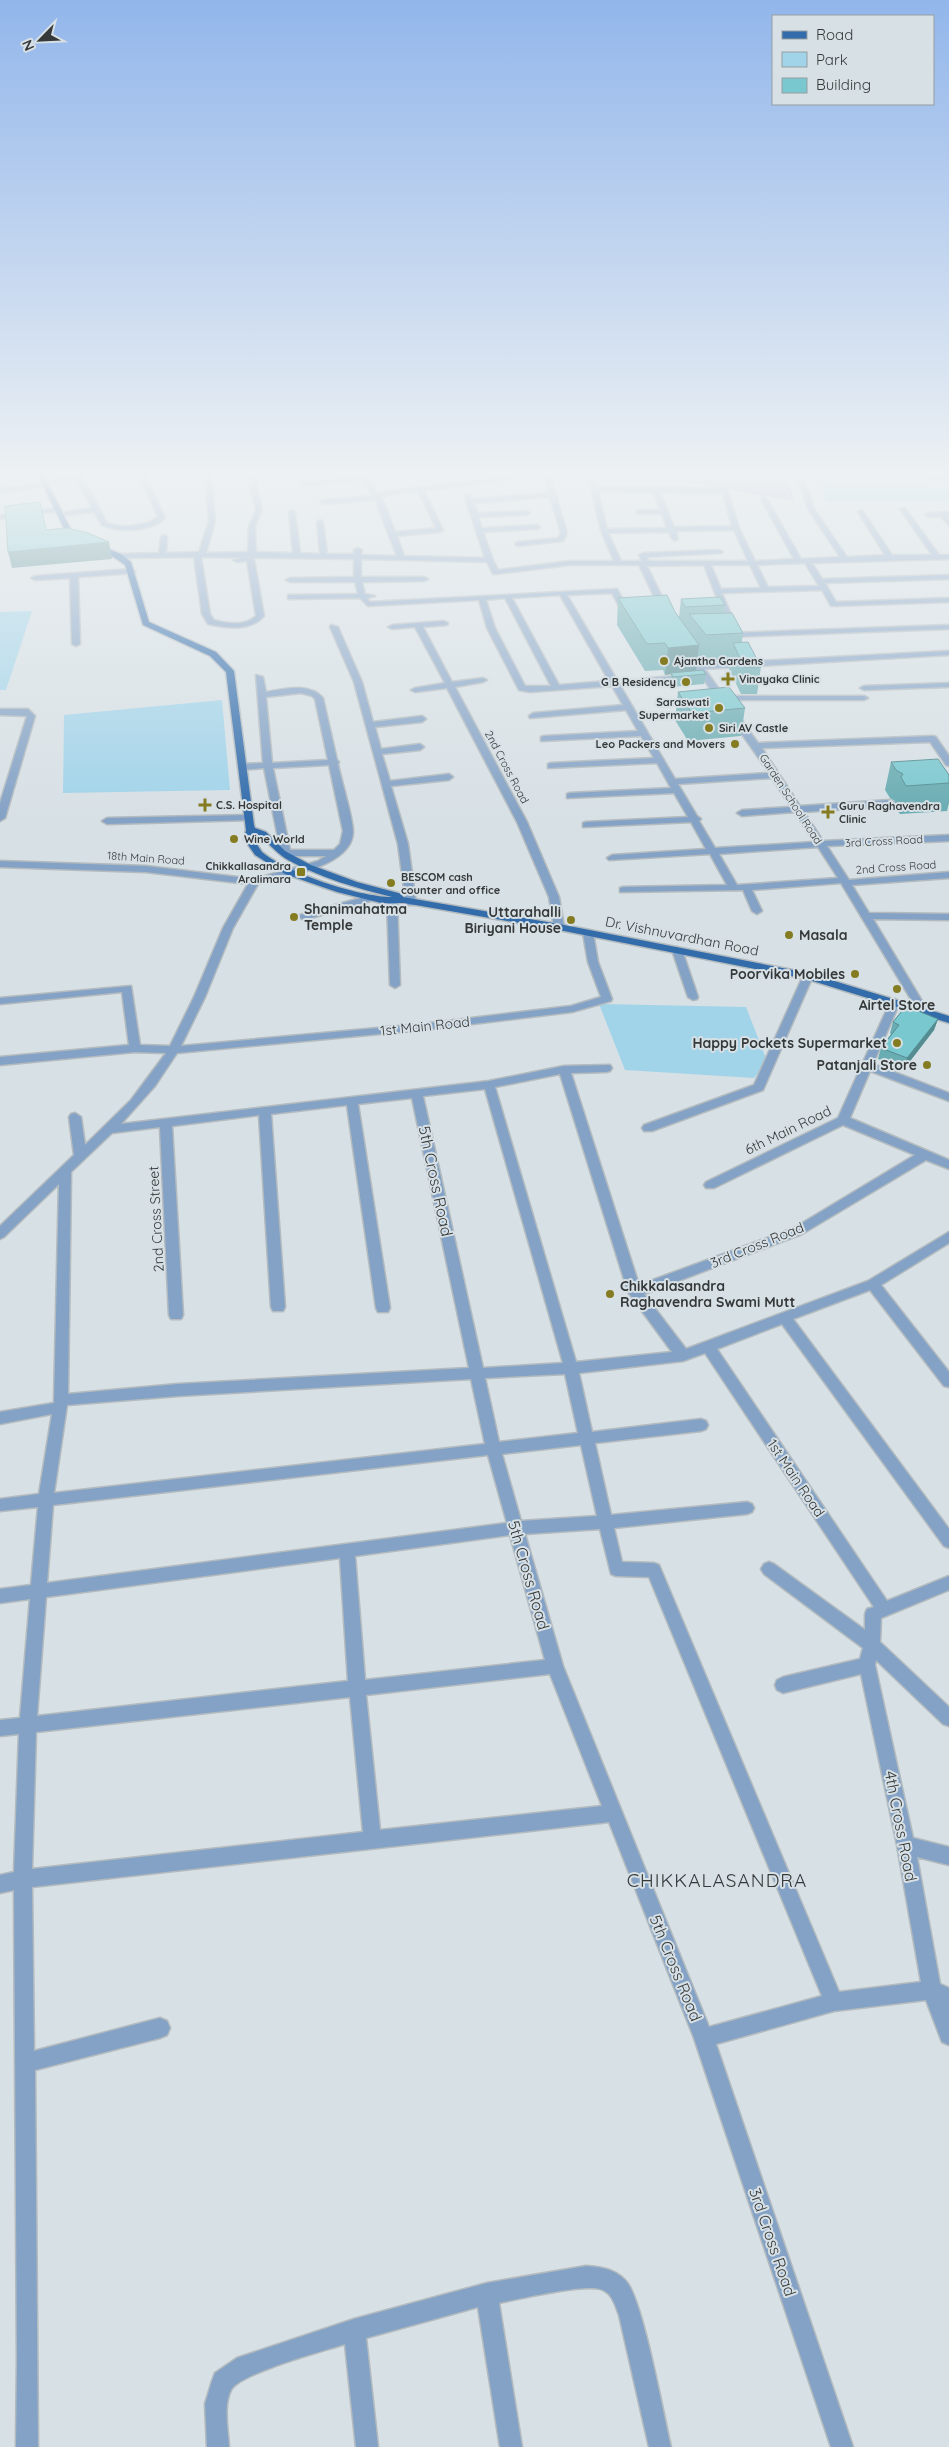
<svg xmlns="http://www.w3.org/2000/svg" width="949" height="2447" font-family="Quicksand,sans-serif">
	<rect width="100%" height="100%" fill="#d7e0e5"/>
	<g fill="#a1d3e9">
		<polygon points="819,483 949,487 949,501 826,502"/>
		<polygon points="32,611 6,690 0,690 0,612"/>
		<polygon points="222,700 230,790 63,793 64,715"/>
		<polygon points="599,1004 746,1007 767,1061 754,1078 625,1070"/>
	</g>
	<polygon fill="#b1b9ef" stroke="#8c93b9" points="653,475 784,475 793,500 659,476"/>
	<g fill="none" stroke-linecap="round" stroke-linejoin="round">
		<g stroke="#b3bbbf" stroke-width="3">
			<g id="minor">
				<path d="M81,475L107,523C121,529 145,526 158,517L139,475H145L165,518C151,532 119,533 102,525L94,512L58,516V514L60,513L92,508L77,479L44,483L41,481Z"/>
				<path d="M205,475H211L215,521L206,553L248,552L249,526L256,510L248,475H254L262,510L255,526L256,552L293,553L289,512L292,510L295,512L300,553L320,554L317,522L320,520L323,522L327,554H354V550L358,548L362,550L361,555L397,556L375,500L323,504L320,502L323,500L373,496L362,480L305,486L297,475H303L307,482L365,475L377,493L515,475H530L527,477L424,491L443,530L440,532L397,536L404,556L485,558L466,501V495H470L472,499L549,493L544,475H550L567,533L563,541L518,546L515,544L518,542L558,538L561,533L550,497L474,503L477,513L527,511L530,513L527,515L478,517L482,528L537,525L540,527L537,529L483,532L493,560L498,570L570,561H614L601,531L588,475H594L597,487L727,488L739,528L755,561L794,559L761,499L764,497L767,499L801,559L840,557L808,509L797,475H803L814,509L847,557L885,555L858,512L861,510L863,511L892,555H932L900,509L905,508L939,555H949V559L812,563L822,579L949,575V579L825,583L836,602L949,598V602L834,606H831L822,590L722,593L731,614L727,616L723,614L704,565L647,566L669,611L665,613L661,611L639,565H570L496,574H493L487,562L361,559V577H424L428,579L424,581L362,582L365,594L375,596L367,598L370,602L617,589L629,610L628,612H622L612,593L567,595L675,779L769,773L683,650L684,648H690L701,664L949,651V655L705,669L724,696H864L868,698L864,700H727L758,743L933,736L936,737L949,756V766L946,765L930,742L762,748L800,806L890,800L895,803L890,806L804,812L823,841L949,835V841L827,846L849,880L949,872V878L852,885L869,913L949,914V920L873,919L928,1011L927,1013H919L918,1011L841,883L752,890L762,911L757,914L752,911L743,890L620,892V888L623,887L727,885L710,854L609,860L607,858L612,855L706,849L691,822L583,827V823L586,822L688,817L674,793L567,798V794L570,793L671,788L657,763L548,768V764L551,763L654,758L641,736L541,741V737L544,736L638,731L626,710L530,718L529,716L533,713L623,705L612,686L530,692L519,690L487,628L479,600L368,606L360,598L291,599H288V595L358,594L355,582H290L286,580L290,578L354,577V559L201,557L210,614L214,620C228,624 245,626 256,616L247,561L237,562L233,560L250,557L254,559L264,616C250,632 227,628 208,624L202,614L194,557L115,558L114,556L118,554L159,553L161,537L164,535L167,537L166,553L199,552L209,521ZM418,491L436,528L395,532L385,505L380,496ZM598,491L653,492L660,510H639L636,512L639,514H662L667,528L607,529ZM660,492L723,493L732,526L674,527ZM734,530L748,561H649L647,557L721,553L723,552L719,550L643,553L639,555L642,561H621L608,533L669,532L672,539L675,541L678,539L676,531ZM805,563L819,586L768,587L757,565ZM711,565H750L761,588L721,589ZM560,595L609,681L559,685L512,598ZM505,598L551,686H525L495,628L486,600ZM772,778L791,807L742,810L737,813L742,816L795,812L814,842L715,848L699,821L701,819L697,816L678,784ZM818,847L838,878L737,885L719,854Z"/>
				<polygon points="844,475 949,475 949,479 847,477"/>
				<polygon points="46,483 48,484 48,486 0,493 0,489"/>
				<polygon points="58,508 61,510 60,511 0,519 2,515"/>
				<polygon points="949,512 949,516 947,516 949,525 940,516 929,517 926,515 929,513"/>
				<polygon points="131,569 135,571 134,573 78,577 80,644 76,646 72,644 70,578 35,580 31,578 35,576"/>
				<polygon points="444,621 448,623 447,625 423,627 452,682 483,678 487,680 483,682 455,687 527,822 559,897 564,927 563,929 555,929 554,927 549,897 517,822 447,688 415,692 411,690 415,688 445,683 415,627 392,629 388,627 392,625"/>
				<polygon points="331,625 338,627 362,682 373,722 422,716 426,719 422,722 375,727 381,749 420,744 424,747 420,750 382,754 390,781 449,774 453,777 449,780 391,786 408,844 416,903 414,905 408,905 406,903 398,844 354,682 330,627"/>
				<polygon points="949,625 949,629 728,637 724,635 728,633"/>
				<path d="M256,675L263,677L266,692C284,689 309,682 323,698L337,760L339,762L338,764C341,780 353,817 353,832C352,867 285,876 258,884L233,928L205,997L181,1046L422,1024L571,1006L601,997L588,962L583,933L588,930L593,933L598,962L612,999L611,1001L572,1012L422,1030L177,1053L155,1086L121,1124L489,1081L564,1066L610,1065L612,1068L610,1071L606,1072L571,1073L639,1285L794,1228L915,1155L843,1125L714,1188H706L704,1185L706,1182L838,1118L891,1000L895,999L900,1002L873,1064L949,1093V1101L870,1071L850,1118L949,1160V1169L926,1160L802,1234L644,1294L686,1349L868,1281L949,1232V1243L881,1285L949,1372V1387L944,1386L870,1290L793,1319L949,1529V1548L944,1546L782,1324L717,1349L887,1601L949,1576V1590L881,1618L880,1642L949,1707V1726L943,1724L876,1660L875,1665L913,1838L949,1847V1865L917,1857L940,1984L949,1988V2045L942,2042L926,2000L834,2011L716,2044L853,2447H831L694,2038L609,1822L32,1887L34,2051L160,2018L167,2021L170,2028L167,2035L160,2038L35,2070L38,2447H16L17,2361L14,1890L0,1893V1875L14,1872L19,1734L0,1736V1720L20,1718L30,1599L0,1603V1589L31,1585L38,1507L0,1511V1499L39,1494L52,1414L0,1424V1412L54,1403L59,1184L4,1237L0,1239V1226L74,1155L69,1117L71,1114L75,1113L81,1117L85,1145L131,1100L166,1053L135,1052L0,1065V1057L129,1045L122,992L0,1004V998L131,986L140,1045L170,1046L194,997L223,928L248,884L146,872L0,867V861L146,866L254,879L318,861L326,856H288L281,853L264,768L242,770L238,767L242,764L263,763ZM301,693L312,696L315,699L328,760L272,763L266,697ZM329,765L343,831L340,844L334,850H290L273,768ZM560,1074L628,1292L672,1352L576,1362L495,1087ZM485,1089L563,1363L483,1368L423,1096ZM412,1098L469,1368L178,1384L68,1394L71,1172L112,1133L160,1127L169,1315L171,1319H181L183,1315L172,1126L259,1115L271,1307L273,1311H283L285,1307L271,1114L347,1105L376,1308L378,1312H388L390,1308L358,1104ZM705,1353L874,1607L867,1609L865,1614V1630L774,1564L769,1562L764,1564L761,1569L764,1574L863,1648L860,1659L783,1677L777,1680L775,1685L777,1690L783,1693L861,1674L897,1845L921,1982L839,1992L659,1565L654,1563L622,1562L614,1528L747,1514L752,1512L754,1508L752,1504L747,1502L611,1515L595,1443L701,1431L706,1429L708,1425L706,1421L701,1419L592,1432L579,1373L683,1361ZM565,1374L578,1433L499,1442L485,1378ZM471,1379L485,1444L54,1493L67,1405L178,1396ZM581,1445L597,1516L521,1521L502,1454ZM488,1455L507,1523L47,1583L53,1505ZM600,1529L611,1574L616,1576L649,1577L822,1996L709,2027L563,1666L525,1534ZM510,1535L545,1660L365,1680L355,1556ZM340,1558L348,1681L37,1716L46,1597ZM550,1674L602,1806L380,1830L366,1695ZM350,1697L363,1832L32,1869L36,1732Z"/>
				<polygon points="686,675 689,675 689,679 641,683 637,681 641,679"/>
				<polygon points="949,683 949,687 864,690 860,688 864,686"/>
				<polygon points="694,699 697,699 697,703 660,706 656,704 660,702"/>
				<polygon points="0,709 28,709 35,716 5,818 0,821 0,803 27,716 0,715"/>
				<polygon points="248,815 253,818 251,820 107,824 102,821 107,818"/>
				<polygon points="371,895 374,896 374,900 304,920 299,917 300,915"/>
				<polygon points="392,898 397,901 400,985 395,988 390,985 387,901"/>
				<polygon points="677,947 682,950 698,997 697,999 693,1000 688,997 672,950"/>
				<polygon points="808,973 813,976 763,1090 652,1131 644,1131 642,1128 644,1125 754,1085 803,976"/>
				<path d="M586,2266C601,2267 614,2269 625,2280C642,2295 664,2418 671,2447H649L619,2315C615,2305 613,2295 603,2290C589,2282 518,2299 499,2303L522,2447H500L478,2307L366,2338L378,2447H356L345,2344C324,2351 240,2373 231,2390C223,2406 228,2429 229,2447H207L205,2404L212,2381L215,2373L237,2358L354,2319L487,2283Z"/>
			</g>
		</g>
		<g stroke="#b3bbbf" stroke-width="3">
			<g id="major">
				<polygon points="38,475 44,475 73,534 80,537 80,539 67,535"/>
				<path d="M94,545H98L121,554L131,562L149,622L216,652L234,671L254,825L255,828L266,832L285,851L311,865L357,882L402,894L403,897L559,924L808,973L949,1016V1023L806,979L559,930L404,903H381L337,892L285,874L255,855L244,839L246,830L226,672L210,656L143,625L125,565L115,558L94,547ZM255,834C267,839 276,854 288,860C321,878 356,888 392,897C359,897 287,873 262,852C259,848 256,843 254,839Z"/>
			</g>
		</g>
		<use href="#minor" fill="#84a2c5" fill-rule="evenodd"/>
		<use href="#major" fill="#326cab" fill-rule="evenodd"/>
	</g>
	<g fill="#69acb2">
		<polygon points="618,598 675,612 679,617 681,599 725,605 724,613 743,633 742,642 761,667 757,694 741,694 729,669 731,661 703,662 698,656 696,671 706,674 704,684 672,687 670,683 671,674 665,675 663,670 645,671 617,625"/>
		<polygon points="678,692 745,708 741,736 688,741 675,720"/>
		<polygon points="891,762 949,775 949,803 947,811 900,814 894,806 895,801 890,798 885,790"/>
		<polygon points="938,1019 934,1030 904,1069 878,1059 881,1048 891,1034 890,1033 893,1022"/>
	</g>
	<g fill="#558c91">
		<polygon points="109,542 112,559 12,568 8,552"/>
		<polygon points="699,645 696,672 671,673 671,674 665,675 668,648"/>
		<polygon points="938,1019 934,1030 904,1069 907,1058"/>
	</g>
	<g fill="#7ac8cf" stroke="#558c91">
		<polygon points="40,502 46,530 67,528 88,533 109,542 8,552 5,506"/>
		<polygon points="667,595 675,612 699,645 668,648 665,643 647,644 618,598"/>
		<polygon points="720,597 725,605 685,607 681,599"/>
		<polygon points="732,613 743,633 706,635 689,614"/>
		<polygon points="748,642 761,667 744,667 733,643"/>
		<polygon points="703,670 706,674 673,677 671,673"/>
		<polygon points="729,687 745,708 692,713 678,692"/>
		<polygon points="938,759 949,775 949,783 906,786 901,777 903,774 896,770 891,762"/>
		<polygon points="906,1006 938,1019 907,1058 881,1048 899,1025 893,1022"/>
	</g>
	<linearGradient id="sky" x2="0" y2="1"><stop stop-color="#92b6eb"/><stop offset="0.58" stop-color="#edf1f3"/><stop offset="1" stop-color="#edf1f3" stop-opacity="0"/></linearGradient>
	<rect width="949" height="817" fill="url(#sky)"/>
	<g fill="#857c22" stroke="#d7e0e5" stroke-width="2">
		<circle cx="664" cy="661" r="5"/>
		<path d="M725.5 671.5h5v5h5v5h-5v5h-5v-5h-5v-5h5z"/>
		<circle cx="686" cy="682" r="5"/>
		<circle cx="719" cy="708" r="5"/>
		<circle cx="709" cy="728" r="5"/>
		<circle cx="735" cy="744" r="5"/>
		<path d="M202.5 797.5h5v5h5v5h-5v5h-5v-5h-5v-5h5z"/>
		<path d="M825.5 804.5h5v5h5v5h-5v5h-5v-5h-5v-5h5z"/>
		<circle cx="234" cy="839" r="5"/>
		<rect x="296" y="867" width="10" height="10" rx="2.5"/>
		<circle cx="391" cy="883" r="5"/>
		<circle cx="294" cy="917" r="5"/>
		<circle cx="571" cy="920" r="5"/>
		<circle cx="789" cy="935" r="5"/>
		<circle cx="855" cy="974" r="5"/>
		<circle cx="897" cy="989" r="5"/>
		<circle cx="897" cy="1043" r="5"/>
		<circle cx="927" cy="1065" r="5"/>
		<circle cx="610" cy="1294" r="5"/>
	</g>
	<g text-anchor="middle" stroke-width="4" stroke-linejoin="round" paint-order="stroke">
		<g font-size="11" font-weight="bold" fill="#35393a" stroke="#d7e0e5" text-anchor="start">
			<text x="674" y="665">Ajantha Gardens</text>
			<text x="739" y="683">Vinayaka Clinic</text>
			<text x="676" y="686" text-anchor="end">G B Residency</text>
			<text x="709" y="706" text-anchor="end">Saraswati<tspan x="709" dy="13">Supermarket</tspan></text>
			<text x="719" y="732">Siri AV Castle</text>
			<text x="725" y="748" text-anchor="end">Leo Packers and Movers</text>
			<text x="216" y="809">C.S. Hospital</text>
			<text x="839" y="810">Guru Raghavendra<tspan x="839" dy="13">Clinic</tspan></text>
			<text x="244" y="843">Wine World</text>
			<text x="291" y="870" text-anchor="end">Chikkallasandra<tspan x="291" dy="13">Aralimara</tspan></text>
			<text x="401" y="881">BESCOM cash<tspan x="401" dy="13">counter and office</tspan></text>
		</g>
		<g font-size="11" fill="#35393a" stroke="#d7e0e5">
			<text transform="translate(507 767) rotate(62)" y="4">2nd Cross Road</text>
			<text transform="translate(791 799) rotate(57)" y="4">Garden School Road</text>
			<text transform="translate(884 841) rotate(-3)" y="4">3rd Cross Road</text>
			<text transform="translate(146 858) rotate(4)" y="4">18th Main Road</text>
			<text transform="translate(896 867) rotate(-4)" y="4">2nd Cross Road</text>
		</g>
		<g font-size="14" font-weight="bold" fill="#35393a" stroke="#d7e0e5" text-anchor="end">
			<text x="304" y="914" text-anchor="start">Shanimahatma<tspan x="304" dy="16">Temple</tspan></text>
			<text x="561" y="917">Uttarahalli<tspan x="561" dy="16">Biriyani House</tspan></text>
			<text x="799" y="940" text-anchor="start">Masala</text>
			<text x="845" y="979">Poorvika Mobiles</text>
			<text x="897" y="1010" text-anchor="middle">Airtel Store</text>
			<text x="887" y="1048">Happy Pockets Supermarket</text>
			<text x="917" y="1070">Patanjali Store</text>
			<text x="620" y="1291" text-anchor="start">Chikkalasandra<tspan x="620" dy="16">Raghavendra Swami Mutt</tspan></text>
		</g>
		<g font-size="14" fill="#35393a" stroke="#d7e0e5">
			<text transform="translate(682 936) rotate(11)" y="5">Dr. Vishnuvardhan Road</text>
			<text transform="translate(425 1026) rotate(-6)" y="5">1st Main Road</text>
			<text transform="translate(788 1130) rotate(-26)" y="5">6th Main Road</text>
			<text transform="translate(156 1219) rotate(-93)" y="5">2nd Cross Street</text>
			<text transform="translate(757 1245) rotate(-22)" y="5">3rd Cross Road</text>
			<text transform="translate(796 1478) rotate(56)" y="5">1st Main Road</text>
		</g>
		<g font-size="16" fill="#35393a" stroke="#d7e0e5">
			<text transform="translate(436 1181) rotate(78)" y="6">5th Cross Road</text>
			<text transform="translate(529 1575) rotate(74)" y="6">5th Cross Road</text>
			<text transform="translate(901 1826) rotate(79)" y="6">4th Cross Road</text>
			<text transform="translate(676 1968) rotate(68)" y="6">5th Cross Road</text>
			<text transform="translate(773 2242) rotate(71)" y="6">3rd Cross Road</text>
		</g>
		<g font-size="19" letter-spacing="1" fill="#35393a" stroke="#d7e0e5">
			<text x="717" y="1887">CHIKKALASANDRA</text>
		</g>
	</g>
	<rect x="772" y="15" width="162" height="90" fill="#d7e0e5" stroke="#969da1"/>
	<rect x="782" y="31" width="25" height="8" fill="#326cab" stroke="#969da1"/>
	<text x="816" y="40" font-size="15" fill="#35393a">Road</text>
	<rect x="782" y="52" width="25" height="15" fill="#a1d3e9" stroke="#969da1"/>
	<text x="816" y="65" font-size="15" fill="#35393a">Park</text>
	<rect x="782" y="78" width="25" height="15" fill="#7ac8cf" stroke="#969da1"/>
	<text x="816" y="90" font-size="15" fill="#35393a">Building</text>
	<g transform="translate(40 40) rotate(246)" stroke="#d7e0e5" stroke-width="4" paint-order="stroke">
	<path d="M0-4L9 19L0 12L-9 19Z" fill="#35393a"/>
	<text y="-8" font-size="14" font-weight="bold" text-anchor="middle" fill="#35393a">N</text>
	</g>
</svg>
